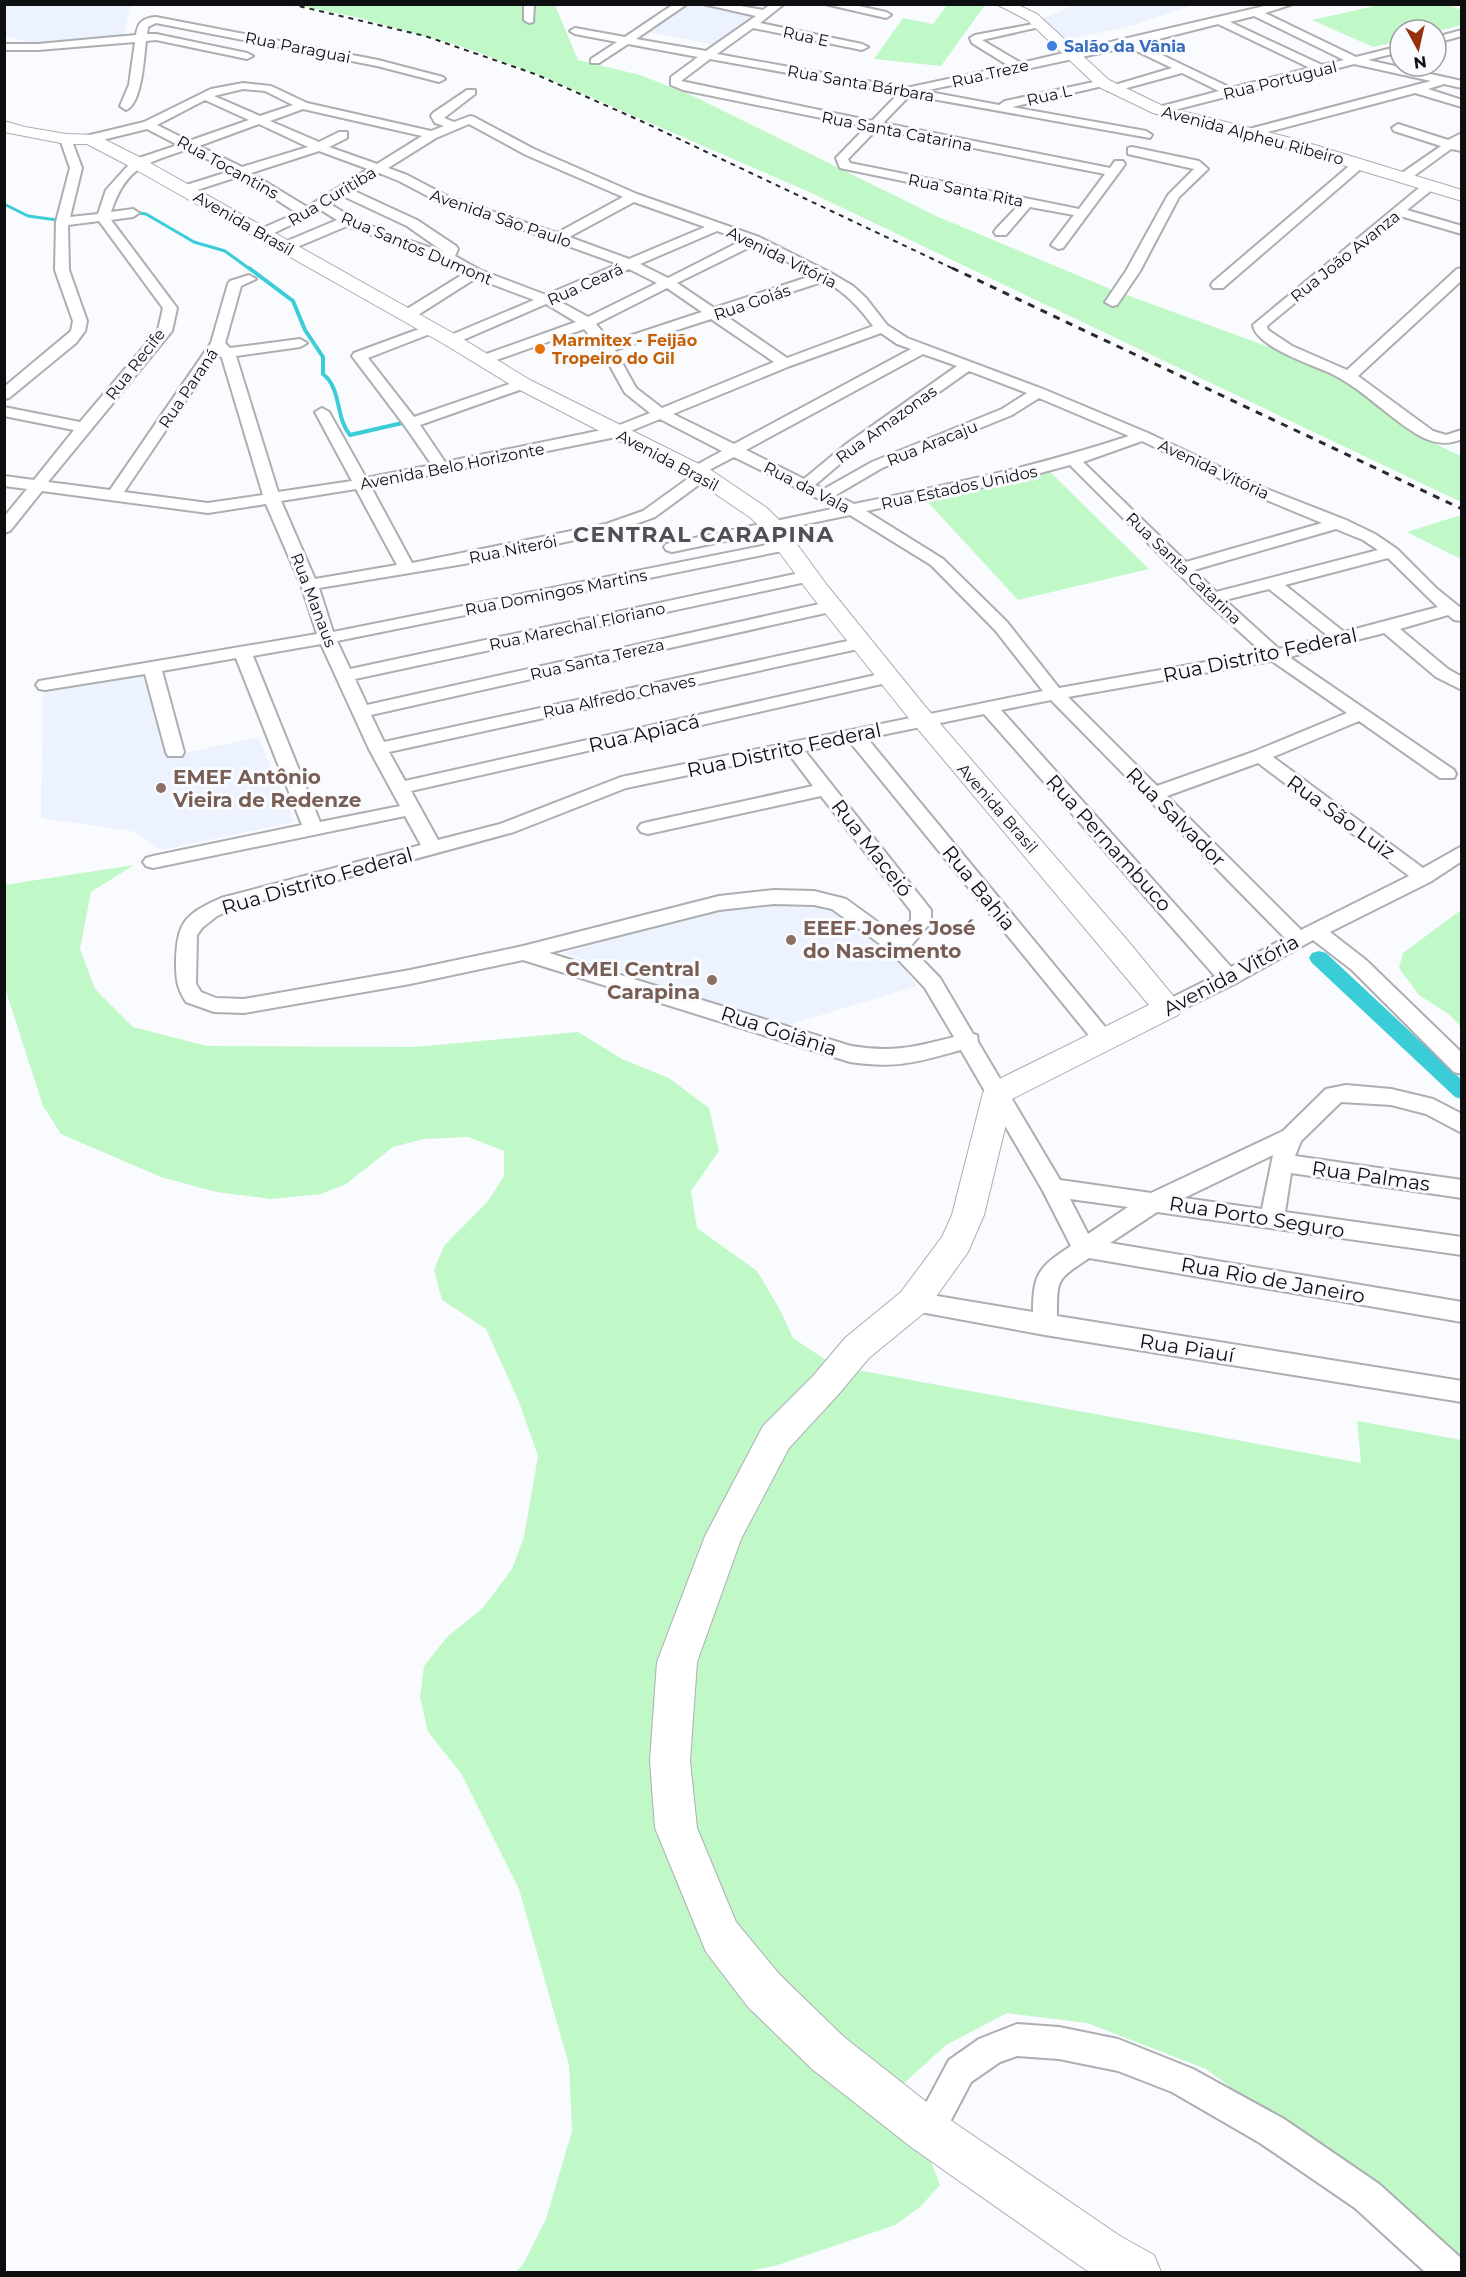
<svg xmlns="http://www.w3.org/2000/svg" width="1466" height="2277" font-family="Montserrat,sans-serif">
	<rect width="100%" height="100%" fill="#fafbfe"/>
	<g fill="#ecf2fe">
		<polygon points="5,5 131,5 123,36 38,44 5,36"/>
		<polygon points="690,5 696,5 753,14 712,44 648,32 685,6"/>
		<polygon points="1074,5 1194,5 1134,25 1063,41 1042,19"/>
		<polygon points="142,673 168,757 258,737 294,822 161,850 132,831 41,818 43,689"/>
		<polygon points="762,903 834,907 898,960 917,986 781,1027 730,1008 563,953 675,920"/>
	</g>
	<g fill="#c0f8c8">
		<polygon points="948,4 985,5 941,66 874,59 903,18 933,24"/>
		<polygon points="1384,4 1448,5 1461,10 1461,25 1436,32 1400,30 1400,41 1373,47 1312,20"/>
		<polygon points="297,5 555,5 578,60 640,75 693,96 936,216 1108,288 1301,359 1352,383 1423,438 1461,456 1461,502 807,191 537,74 460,46 355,17"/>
		<polygon points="1049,471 1149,569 1018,600 924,498"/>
		<polygon points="1458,516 1461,518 1461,559 1407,532"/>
		<polygon points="134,865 91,892 80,949 95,989 133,1027 207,1046 414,1047 578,1032 622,1059 669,1078 709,1108 719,1151 691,1191 697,1228 757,1271 779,1308 793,1338 835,1366 1361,1463 1357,1421 1461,1440 1461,2268 1368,2190 1206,2069 1087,2023 1007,2013 946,2045 902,2085 940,2185 920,2207 895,2225 778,2265 745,2272 516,2272 524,2263 546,2219 572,2131 569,2065 519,1889 461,1773 428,1732 420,1697 424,1666 448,1636 482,1609 512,1569 524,1537 538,1456 519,1402 486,1329 442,1300 434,1270 444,1246 488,1201 504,1176 504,1151 468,1137 423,1139 393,1147 346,1184 321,1194 271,1199 216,1192 161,1177 61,1134 43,1106 5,988 4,885"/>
		<polygon points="1461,910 1461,1027 1450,1015 1419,995 1399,968 1403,953"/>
	</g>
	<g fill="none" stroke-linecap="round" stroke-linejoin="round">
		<g stroke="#3acdd7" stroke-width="3">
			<polyline points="4,204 28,216 57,220"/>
			<polyline points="131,212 146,214 194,242 225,251 251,270"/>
		</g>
		<path stroke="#3acdd7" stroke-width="4" d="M249,268L293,301L305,330L323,357V374C342,389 335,417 350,435L411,421"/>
		<polygon fill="#3acdd7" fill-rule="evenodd" points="1319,951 1326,953 1462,1080 1462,1099 1455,1097 1312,963 1309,958 1312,953"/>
		<g stroke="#acaeb2" stroke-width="4">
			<g id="street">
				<polygon points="524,4 534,4 533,22 529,23 524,20"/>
				<path d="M674,4H687L636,39L706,51L756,16L703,4H729L763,10L771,4H784L760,23L862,44L868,47L862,50L753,28L717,54L906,88L1009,66L972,43L970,38L975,35L1044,22V26L982,40L1021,63L1273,4H1293L1265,13L1356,57L1400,46V52L1368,60L1462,81V88L1444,84L1428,89L1462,100V107L1415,93L1249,137L1245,136V130L1431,81L1354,64L1159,114L1155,112V108L1219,91L1182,73L1116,91H1108V87L1172,68L1128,47L924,91L999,105L1005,101L1103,80L1109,83L1107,85L1012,107L1146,131L1152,135L1150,138L910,95L883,123L1110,168L1115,161H1123L1125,164L1123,167L1063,248L1058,249L1051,245L1074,215L1030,207L1006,235H996L994,232L996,229L1019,205L840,168L836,158L866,127L683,90L671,85V77L698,57L628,44L599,63H591V59L617,42L575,34L570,31L575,28L625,37ZM1254,16L1344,60L1322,65L1230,22ZM1218,24L1310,68L1231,88L1139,44ZM710,59L899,93L872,121L681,81ZM877,129L1105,174L1079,209L850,163L848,159Z"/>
				<polygon points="825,4 849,4 886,12 891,15 886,18"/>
				<path d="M156,17L378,60L443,77L445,79L439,82L377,66L156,23L148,27L147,34H156L247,53L253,56L247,59L156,40L146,41C144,57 142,104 126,110L120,106L129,85L135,42L38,50H4V44H38L136,35C138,22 143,18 156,17Z"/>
				<polygon points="1462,30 1462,36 1436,43 1436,37"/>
				<path d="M243,83L271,86L307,103L431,131L444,126L435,123L431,116L433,113L467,90H475V94L444,118L454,122L470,116L474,117L534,149L637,194L759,237L831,273L853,286L866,298L887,325L907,338L1043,389L1148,433L1264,488L1346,520L1375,534L1397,549L1436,588L1462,609V621L1454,620L1448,615L1400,629L1448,669L1462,677V690L1436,677L1384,633L1289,657L1454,770L1456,774L1454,778H1440L1359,721L1273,757L1423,868L1462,846V861L1430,882L1330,932L1366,960L1462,1053V1074L1454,1072L1352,970L1313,940L1236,983L1175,1013L1168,1015L1161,1013L1157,1008L1161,1003L1215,976L984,714L867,738L1115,1039L1112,1044L1104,1047L1096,1044L850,742L805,751L931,910V922L910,947L940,978L973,1034L977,1035L978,1042L1060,1180L1151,1193L1283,1131L1326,1089L1346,1085L1391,1089L1433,1099L1462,1114V1133L1426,1114L1391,1105L1341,1102L1301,1141L1295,1156L1462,1180V1198L1291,1173L1285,1212L1462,1237V1255L1157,1212L1110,1243L1462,1302V1322L1089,1258C1057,1280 1057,1277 1057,1316L1462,1381V1402L1045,1335L904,1309L901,1302L904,1295L913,1292L1033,1312C1033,1273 1039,1267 1071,1246L1043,1191L961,1050C917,1062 897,1069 850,1062L523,960L410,984L244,1013L214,1012L186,1002C177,988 176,979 176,962C177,922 185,914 221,898L421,845L405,816L153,868L146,866L143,862L146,858L153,856L302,825L236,658L162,671L184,752L182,756H168L166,752L145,674L45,690L39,689L36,685L39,681L45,680L317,634L301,585L266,504L208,513L42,491L10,531L4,533V517L27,489L4,486V476L34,480L74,430L4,416V407L80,422L158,330L163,308L99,221L68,225L69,270L87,321L85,331L76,343L9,398L4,399V387L71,331L73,321L55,270L56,222L70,168L60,139L66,135L70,136L82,168L70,217L98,214L106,190L133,160L178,145L147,129L90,143L86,142V136L144,122L211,89ZM243,89L265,91L293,105L260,116L214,96ZM205,100L249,120L189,141L157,125ZM303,109L422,136L377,164L329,147L347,138V132H339L319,142L270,121ZM259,124L308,147L242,167L199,146ZM469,124L526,155L623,197L557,233L449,197L407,175L388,168L436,138ZM187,149L231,171L183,186L181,189L183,192H191L240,176L297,213L256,231L254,234L256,237H266L321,210L337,220L280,244L278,247L280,250H290L347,226L444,261L465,273L402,312L400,315L402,318H412L421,313L476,278L534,300L446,337L444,340L446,343H456L546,304L576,322L478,357L476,360L478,363H488L584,329L599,346L625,393L650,413L612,428L445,462L420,425L528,387L530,384L528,381H518L414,417L368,358L435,332L437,329L435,326L430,325L354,353L352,356L405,426L432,465L366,478L329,412L322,408L315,412L352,481L278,492L236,356L300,347L307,343L300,339L230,348L225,343L241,286L256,279L249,275L230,281L228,284L211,343L110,490L48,482L172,331L177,308L111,220L133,217L139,213L133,209L111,212C126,166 146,164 187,149ZM319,151L368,169L307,207L251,173ZM379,173L399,181L441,203L513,226L618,264L546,295L480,270L455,256L458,249L456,246L417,220L352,190ZM343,196L407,226L444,252C404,239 365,227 330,204ZM634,202L705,227L629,259L569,237ZM717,231L743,240L668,278L640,264ZM754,245L814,275L714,308L677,283ZM629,269L657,283L588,317L557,300ZM825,281C846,293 859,307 873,326L787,358L723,314ZM667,288L702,312L611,342L596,324ZM711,319L774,362L662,408L636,388L615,350ZM881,333L897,344L911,349L734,444L673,414L790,366ZM218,353L222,358L263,495L208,503L124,492ZM923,354L957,366L845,445L804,479L746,450ZM969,371L1027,393L1002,409L872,462L824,489L815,485L855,451ZM1039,398L1129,436C1039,466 947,485 854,504L836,495L882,468L1012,415ZM660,419L722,451L691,468L688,471L693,475L643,511L606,524L412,563L371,487L616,437ZM1142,441L1252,494L1322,523L1186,562L1083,462ZM734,457L837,508L666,544L664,547L666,550L672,552L850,515L931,565L995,630L1043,691L621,777L500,824L438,840L411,791L895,681L898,677L895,673L889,672L405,781L389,752L867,647L870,643L867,639L861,638L384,742L371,715L839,610L841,606L839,602L833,601L367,705L355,679L815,580L817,576L809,571L350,669L337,641L792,549L794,546L786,541L333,632L319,588L464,564L616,531L655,517L708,478L711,475L707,471ZM1070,465L1207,602L1262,652L1059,688L1007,622L943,559L866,511L1003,483ZM356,489L397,565L315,579L281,501ZM1336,529L1363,540L1378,550L1216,592L1194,570ZM1388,558L1438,607L1344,632L1285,585ZM1269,589L1328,636L1279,649L1225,600ZM321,644L369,749L400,806L320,822L253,656ZM1272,661L1347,713L1253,752L1157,786L1068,697ZM1051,700L1285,938L1231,967L1001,710ZM789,754L813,786L648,822L641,824L638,828L641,832L648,834L821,796L911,911V920L897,936L846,899L814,891L774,890L719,896L523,946L410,970L244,999L216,998L201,992L196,984L197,935L202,928L217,916L235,908L514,832L626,788ZM1258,763L1409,876L1301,930L1167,796ZM774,904L814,905L832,909L891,952L925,988L954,1037C914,1047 892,1053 851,1046L549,953L719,910ZM1273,1155L1262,1209L1184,1198ZM1070,1199L1128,1207L1088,1234Z"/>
				<polygon points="1398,124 1448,140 1462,133 1462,142 1459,144 1462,145 1462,151 1451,149 1407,181 1399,181 1397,178 1399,175 1441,146 1394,131 1392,128"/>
				<polygon points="1132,147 1199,161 1208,169 1179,197 1140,271 1117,305 1112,306 1105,302 1126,271 1168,195 1194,169 1128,154 1128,148"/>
				<polygon points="1359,160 1365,164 1363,167 1223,288 1213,288 1211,285 1213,282 1355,161"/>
				<path d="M1429,182L1435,186L1433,189L1407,210L1462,226V234L1400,216L1267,326L1268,330L1292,346L1347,370L1457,269L1462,268V280L1358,376L1433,431L1446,435L1462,430V439C1448,445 1436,444 1422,437C1389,419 1363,388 1328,372C1309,364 1256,346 1253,325L1425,183Z"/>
				<polygon points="1017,2024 1059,2027 1118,2039 1193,2069 1284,2119 1379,2184 1462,2259 1462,2272 1425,2272 1355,2208 1260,2143 1172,2092 1118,2071 1059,2059 1017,2056 1000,2062 971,2082 939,2143 927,2147 915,2143 911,2131 949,2060 979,2039"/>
			</g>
		</g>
		<g stroke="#acaeb2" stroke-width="2">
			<g id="secondary">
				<polygon points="996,4 1016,4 1037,14 1109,80 1165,107 1295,139 1462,190 1462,201 1283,147 1153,113 1097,86 1027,20"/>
				<polygon points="4,121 25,127 66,134 96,135 143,159 458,336 530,380 711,470 767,508 780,521 826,584 924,705 1128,941 1183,1008 1178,1015 1012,1099 984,1215 968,1252 925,1312 869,1358 837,1396 789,1448 741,1539 697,1662 690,1761 697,1828 736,1922 780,1975 844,2037 943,2115 1120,2236 1154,2255 1161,2272 1091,2272 1086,2270 911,2147 812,2069 748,2007 706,1952 655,1828 650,1761 657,1662 705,1536 763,1426 813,1376 845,1338 901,1292 942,1237 952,1215 983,1093 987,1085 1149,1005 907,716 810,594 764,531 751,518 695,480 516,388 444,344 131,167 87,144 66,144 4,132"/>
			</g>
		</g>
		<use href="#street" fill="#fff" fill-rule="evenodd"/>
		<use href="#secondary" fill="#fff" fill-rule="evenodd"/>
		<polyline stroke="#292a2b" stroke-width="2" stroke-dasharray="5 5" stroke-linecap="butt" points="290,4 425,36 535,74 641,121 956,270"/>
		<polyline stroke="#292a2b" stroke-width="3" stroke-dasharray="7 7" stroke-linecap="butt" points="952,268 1462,509"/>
	</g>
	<circle fill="#3f7fe0" stroke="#fafbfe" stroke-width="2" cx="1052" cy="46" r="6"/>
	<circle fill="#e8710a" stroke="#fafbfe" stroke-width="2" cx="540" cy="349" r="6"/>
	<g fill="#8d6e63" stroke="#fafbfe" stroke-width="2">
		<circle cx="161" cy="788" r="6"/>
		<circle cx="791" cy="940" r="6"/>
		<circle cx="712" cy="980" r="6"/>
	</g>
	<g text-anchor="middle" stroke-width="6" stroke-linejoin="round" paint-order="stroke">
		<g font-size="16" fill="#0d0e0f" stroke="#fafbfe">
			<text transform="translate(806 36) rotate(12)" y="6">Rua E</text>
			<text transform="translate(298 47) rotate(11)" y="6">Rua Paraguai</text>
			<text transform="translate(990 73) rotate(-13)" y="6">Rua Treze</text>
			<text transform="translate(1280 80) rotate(-14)" y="6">Rua Portugual</text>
			<text transform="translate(861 83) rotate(10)" y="6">Rua Santa Bárbara</text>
			<text transform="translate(1049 95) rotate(-13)" y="6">Rua L</text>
			<text transform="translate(897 131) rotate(11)" y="6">Rua Santa Catarina</text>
			<text transform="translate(1253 135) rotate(15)" y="6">Avenida Alpheu Ribeiro</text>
			<text transform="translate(228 167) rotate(29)" y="6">Rua Tocantins</text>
			<text transform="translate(966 190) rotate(11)" y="6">Rua Santa Rita</text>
			<text transform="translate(332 196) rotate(-31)" y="6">Rua Curitiba</text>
			<text transform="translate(501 218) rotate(19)" y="6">Avenida São Paulo</text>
			<text transform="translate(244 223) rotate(30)" y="6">Avenida Brasil</text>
			<text transform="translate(417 248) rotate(23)" y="6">Rua Santos Dumont</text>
			<text transform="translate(1345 256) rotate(-39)" y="6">Rua João Avanza</text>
			<text transform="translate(782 257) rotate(26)" y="6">Avenida Vitória</text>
			<text transform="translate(585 284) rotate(-24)" y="6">Rua Ceará</text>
			<text transform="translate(752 302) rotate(-19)" y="6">Rua Goiás</text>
			<text transform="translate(135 364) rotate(-52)" y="6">Rua Recife</text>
			<text transform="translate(188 388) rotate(-56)" y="6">Rua Paraná</text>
			<text transform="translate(886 424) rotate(-36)" y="6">Rua Amazonas</text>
			<text transform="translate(932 443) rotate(-22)" y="6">Rua Aracaju</text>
			<text transform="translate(668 460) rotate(28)" y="6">Avenida Brasil</text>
			<text transform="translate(452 466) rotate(-11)" y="6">Avenida Belo Horizonte</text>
			<text transform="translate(1214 469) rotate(25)" y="6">Avenida Vitória</text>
			<text transform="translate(807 487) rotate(27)" y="6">Rua da Vala</text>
			<text transform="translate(959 487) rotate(-12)" y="6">Rua Estados Unidos</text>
			<text transform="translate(513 549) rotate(-11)" y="6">Rua Niterói</text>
			<text transform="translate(1184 568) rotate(44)" y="6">Rua Santa Catarina</text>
			<text transform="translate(556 592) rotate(-11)" y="6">Rua Domingos Martins</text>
			<text transform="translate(314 600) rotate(69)" y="6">Rua Manaus</text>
			<text transform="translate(577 626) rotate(-12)" y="6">Rua Marechal Floriano</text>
			<text transform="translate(597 659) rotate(-13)" y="6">Rua Santa Tereza</text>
			<text transform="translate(619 696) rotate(-12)" y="6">Rua Alfredo Chaves</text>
			<text transform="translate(998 808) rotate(49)" y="6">Avenida Brasil</text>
		</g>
		<g font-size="16" font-weight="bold" fill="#366cbe" stroke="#fafbfe" text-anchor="start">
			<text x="1064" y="52">Salão da Vânia</text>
		</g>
		<g font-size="16" font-weight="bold" fill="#c56008" stroke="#fafbfe" text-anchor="start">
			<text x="552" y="346">Marmitex - Feijão<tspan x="552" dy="18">Tropeiro do Gil</tspan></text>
		</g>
		<g font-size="20" fill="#0d0e0f" stroke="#fafbfe">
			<text transform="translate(1260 655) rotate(-12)" y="7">Rua Distrito Federal</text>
			<text transform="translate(644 733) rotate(-13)" y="7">Rua Apiacá</text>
			<text transform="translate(784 750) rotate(-12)" y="7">Rua Distrito Federal</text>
			<text transform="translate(1176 817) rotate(45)" y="7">Rua Salvador</text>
			<text transform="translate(1341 817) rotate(36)" y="7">Rua São Luiz</text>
			<text transform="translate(1109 843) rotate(48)" y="7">Rua Pernambuco</text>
			<text transform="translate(872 848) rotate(52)" y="7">Rua Maceió</text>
			<text transform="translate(317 881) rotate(-16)" y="7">Rua Distrito Federal</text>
			<text transform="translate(979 888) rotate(51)" y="7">Rua Bahia</text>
			<text transform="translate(1231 975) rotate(-28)" y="7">Avenida Vitória</text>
			<text transform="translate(779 1031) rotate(18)" y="7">Rua Goiânia</text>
			<text transform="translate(1371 1176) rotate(8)" y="7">Rua Palmas</text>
			<text transform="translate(1257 1217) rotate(9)" y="7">Rua Porto Seguro</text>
			<text transform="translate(1273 1280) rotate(10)" y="7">Rua Rio de Janeiro</text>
			<text transform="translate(1187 1348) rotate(9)" y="7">Rua Piauí</text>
		</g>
		<g font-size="20" font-weight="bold" fill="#785e54" stroke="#fafbfe" text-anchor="start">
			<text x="173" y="784">EMEF Antônio<tspan x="173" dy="23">Vieira de Redenze</tspan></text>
			<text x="803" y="935">EEEF Jones José<tspan x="803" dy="23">do Nascimento</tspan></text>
			<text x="700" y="976" text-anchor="end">CMEI Central<tspan x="700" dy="23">Carapina</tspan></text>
		</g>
		<g font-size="22" font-weight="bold" letter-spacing="1.5" fill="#4e5054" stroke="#fafbfe">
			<text x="704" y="542">CENTRAL CARAPINA</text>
		</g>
	</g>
	<rect width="1466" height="2277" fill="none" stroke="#0d0e0f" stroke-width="12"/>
	<g transform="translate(1418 48) rotate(172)"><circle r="28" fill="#fafbfe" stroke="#9b9c9e" stroke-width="1.5"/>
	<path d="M0-4.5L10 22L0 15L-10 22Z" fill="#97310d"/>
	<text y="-9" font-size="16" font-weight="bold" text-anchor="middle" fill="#0d0e0f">N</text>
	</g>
</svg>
